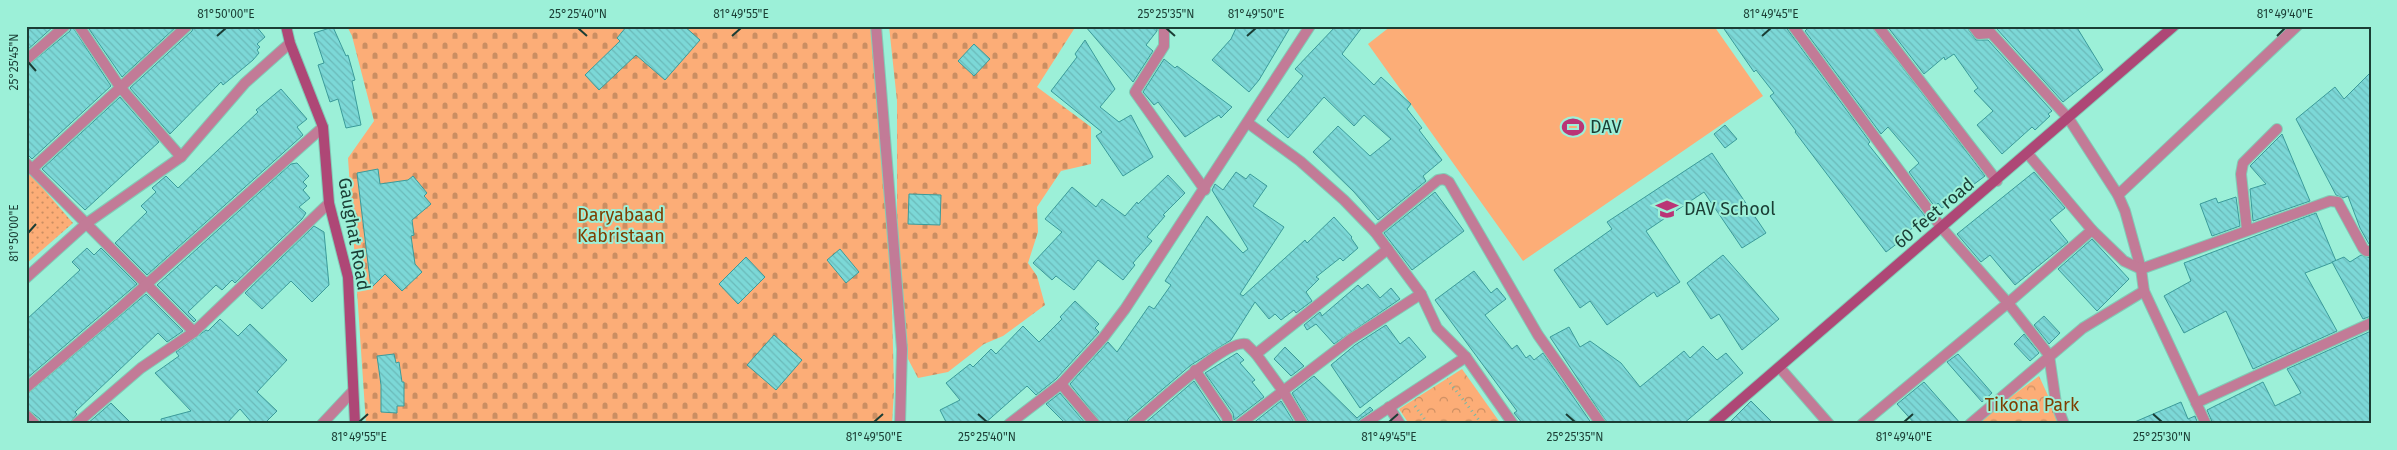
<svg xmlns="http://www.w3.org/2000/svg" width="2397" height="450" font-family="'Fira Sans',sans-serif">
	<defs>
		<pattern id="cemetery-stones" width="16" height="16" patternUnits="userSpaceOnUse" patternTransform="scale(1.25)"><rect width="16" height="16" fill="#fcad77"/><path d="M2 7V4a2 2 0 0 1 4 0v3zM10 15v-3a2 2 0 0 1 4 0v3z" fill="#cb8e62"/></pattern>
		<pattern id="park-crowns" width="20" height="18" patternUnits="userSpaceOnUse" patternTransform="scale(1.25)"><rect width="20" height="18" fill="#fcad77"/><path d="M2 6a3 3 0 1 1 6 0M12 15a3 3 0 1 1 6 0" fill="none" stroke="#cb8e62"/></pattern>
		<pattern id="garden-dots" width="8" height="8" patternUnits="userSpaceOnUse" patternTransform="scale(1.25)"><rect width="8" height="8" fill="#fcad77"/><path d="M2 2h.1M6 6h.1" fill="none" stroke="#cb8e62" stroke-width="1.8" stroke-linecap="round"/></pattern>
		<pattern id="building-back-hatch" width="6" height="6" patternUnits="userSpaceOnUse" patternTransform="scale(1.25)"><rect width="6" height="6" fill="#7cd8d7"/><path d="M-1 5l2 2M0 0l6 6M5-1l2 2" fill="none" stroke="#6bbab9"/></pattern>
	</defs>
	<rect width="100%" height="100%" fill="#9cf0d8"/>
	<g fill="url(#cemetery-stones)">
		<polygon points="347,26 877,26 891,265 894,390 892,424 366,424 348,158 374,121 352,36"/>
		<polygon points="889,26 1076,26 1037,87 1091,127 1091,164 1061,171 1037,207 1038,232 1028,263 1037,276 1045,305 1003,336 984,344 948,372 918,378 908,359 897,241 897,101"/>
	</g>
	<g fill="url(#park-crowns)">
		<polygon points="1462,369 1501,424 1409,424 1399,409"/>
		<polygon points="2039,376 2061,424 1974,424"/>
	</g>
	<polygon fill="url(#garden-dots)" points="26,169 73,223 26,264"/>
	<polygon fill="#fcad77" points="1391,26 1714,26 1763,96 1523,261 1368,44"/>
	<g fill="url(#building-back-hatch)" stroke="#3b9b9a">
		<polygon points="26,26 54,26 26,51"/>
		<polygon points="72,26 111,86 32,159 26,153 26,67 70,31"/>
		<polygon points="87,26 177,26 122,77"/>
		<polygon points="194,26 256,26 265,37 257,44 260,47 257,50 259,53 253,60 223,85 221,82 170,134 130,88 192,31"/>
		<polygon points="627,26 684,26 700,40 665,80 636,55 599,90 585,75 620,41 617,38"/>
		<polygon points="1085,26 1157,26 1157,31 1146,45 1153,51 1133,82"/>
		<polygon points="1237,26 1291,26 1259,80 1249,92 1212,60 1231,39"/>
		<polygon points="1336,26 1363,26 1342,54 1374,85 1381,77 1411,104 1407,109 1422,128 1419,130 1442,160 1423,176 1426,181 1378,220 1354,192 1313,152 1338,126 1370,156 1391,139 1364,115 1354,126 1324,97 1288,138 1267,120 1303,76 1295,69"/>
		<polygon points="1722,26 1785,26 1870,142 1868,144 1925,216 1905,235 1907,236 1886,252 1795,132 1796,131 1770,96 1774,93 1756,70 1754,72"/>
		<polygon points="1810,26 1871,26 1985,176 1942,208 1938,203 1935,207 1909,172 1919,163 1888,127 1881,134 1805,31"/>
		<polygon points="1887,26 1966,26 1976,40 1988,40 2052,111 2048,114 2050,116 2035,130 2032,127 2002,154 1977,125 1993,111 1974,91 1978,88 1954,54 1945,60 1944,57 1924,74"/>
		<polygon points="1991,26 2076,26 2103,70 2063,102 1996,28"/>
		<polygon points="333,27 346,56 348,55 355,80 352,81 361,125 346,128 338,99 330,102 318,65 324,63 314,33"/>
		<polygon points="1085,40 1115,89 1100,107 1119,122 1131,115 1153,157 1123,176 1096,136 1102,132 1051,91 1077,57 1075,54"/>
		<polygon points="974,44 990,59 974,76 958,61"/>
		<polygon points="1164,59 1175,68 1177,66 1232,107 1221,118 1219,115 1185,137 1158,102 1154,105 1143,92"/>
		<polygon points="2371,72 2371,244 2369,244 2360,228 2348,196 2343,198 2336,195 2296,119 2335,87 2344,99"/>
		<polygon points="281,89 307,119 297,127 303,135 147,275 115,243 147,212 141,206 156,192 152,188 166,176 178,188 258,112 256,110"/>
		<polygon points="120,97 159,142 85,210 42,169"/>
		<polygon points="1725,125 1737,139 1725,148 1714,134"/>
		<polygon points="2282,134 2310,201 2253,221 2250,189 2266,184 2250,166"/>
		<polygon points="1712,153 1766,233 1742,248 1704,192 1646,231 1680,282 1657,297 1654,292 1607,325 1590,301 1580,308 1554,270 1612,229 1607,222"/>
		<polygon points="297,163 309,176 303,182 307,186 303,190 310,198 299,207 306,213 302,219 235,283 232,280 222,290 216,285 188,312 196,320 194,322 157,285 291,164"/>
		<polygon points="378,169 380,184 408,180 413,176 427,193 424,196 431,204 412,220 414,235 411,236 415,264 422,272 402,291 385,274 371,288 357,173"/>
		<polygon points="1236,172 1246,179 1250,174 1267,186 1253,206 1284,227 1240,294 1243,296 1305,240 1307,243 1334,217 1352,237 1351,238 1358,248 1343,261 1340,258 1316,277 1319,279 1306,292 1312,301 1296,313 1294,310 1281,320 1275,314 1269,319 1255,302 1231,340 1191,365 1128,419 1126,424 1102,424 1070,384 1108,342 1117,352 1149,306 1154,309 1171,285 1165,281 1207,216 1243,253 1248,249 1212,190 1215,184 1223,190"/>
		<polygon points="2034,172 2065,208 2050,220 2068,242 2015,285 1990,255 1981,262 1957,234"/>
		<polygon points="1168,175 1185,193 1163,215 1165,216 1147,237 1152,241 1133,263 1135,265 1123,280 1098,260 1074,290 1056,276 1052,280 1033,263 1062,232 1045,219 1072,187 1096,207 1102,199 1125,216 1137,202 1138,204"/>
		<polygon points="1435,192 1464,231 1412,270 1384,233"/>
		<polygon points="909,194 941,195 940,225 908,224"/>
		<polygon points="2236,197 2240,226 2212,236 2200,204 2216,198 2218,203"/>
		<polygon points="2316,213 2336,261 2305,273 2337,331 2253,369 2226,311 2184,333 2164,296 2191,281 2184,263"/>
		<polygon points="314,226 324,232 329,285 312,302 291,281 262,309 245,293"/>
		<polygon points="2092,239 2129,279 2097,311 2058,269"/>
		<polygon points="87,248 94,255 101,248 137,284 26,379 26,320 80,270 72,262"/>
		<polygon points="840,249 859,272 846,283 827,260"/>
		<polygon points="1723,255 1779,319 1742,350 1719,314 1711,319 1687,283"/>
		<polygon points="2361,255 2371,258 2371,316 2363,319 2332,262 2344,257 2350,262"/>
		<polygon points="746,257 765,277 738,304 719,284"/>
		<polygon points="1474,271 1491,293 1497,288 1506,299 1485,315 1512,349 1517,345 1526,358 1530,355 1534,360 1543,353 1592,424 1523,424 1514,413 1517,411 1435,300"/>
		<polygon points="1368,284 1380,298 1391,288 1400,299 1334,344 1316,324 1307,330 1304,325 1320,312 1322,316 1358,285 1362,289"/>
		<polygon points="146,294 183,331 167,342 158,333 75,412 77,414 69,424 42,424 40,419 26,408 26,395"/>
		<polygon points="1075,301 1099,324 1095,328 1099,332 1056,379 1036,395 1027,386 984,424 947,424 940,410 960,400 946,383 970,364 973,367 991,349 996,354 1023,326 1039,342 1062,319 1060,317"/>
		<polygon points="2044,316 2060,333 2049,344 2034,325"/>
		<polygon points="220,319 238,336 250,324 287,360 257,392 277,411 264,424 253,424 240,409 226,424 162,424 161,419 191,411 155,373 179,356 176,352 206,330 208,331"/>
		<polygon points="1386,325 1400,344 1409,337 1426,357 1360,408 1331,365 1355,345"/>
		<polygon points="1569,327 1580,347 1590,341 1621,363 1640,387 1684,351 1690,358 1703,346 1717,360 1726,353 1743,373 1683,424 1608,424 1550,337"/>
		<polygon points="2371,331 2371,424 2213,424 2207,410 2263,382 2275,406 2301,393 2287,369"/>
		<polygon points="2024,334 2039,353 2030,361 2014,344"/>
		<polygon points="774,335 802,360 776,390 747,365"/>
		<polygon points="1285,347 1304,366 1291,376 1274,359"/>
		<polygon points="1237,353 1244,360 1240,363 1255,380 1252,382 1264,397 1234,420 1233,413 1205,373"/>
		<polygon points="394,354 396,363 399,362 402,382 404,382 404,406 397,406 397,413 381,412 381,385 377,356"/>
		<polygon points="1958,354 1992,393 1982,402 1947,362"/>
		<polygon points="1314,376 1357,418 1370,407 1373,410 1360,419 1357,424 1310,424 1292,393"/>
		<polygon points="1194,381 1220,420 1221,424 1144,424"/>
		<polygon points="1924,382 1961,424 1915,424 1897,404"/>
		<polygon points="1060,393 1086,424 1066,424 1046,404"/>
		<polygon points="1281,401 1295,424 1252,424"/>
		<polygon points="1751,401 1774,424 1728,424"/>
		<polygon points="2181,402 2188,419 2195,416 2198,424 2130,424"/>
		<polygon points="111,403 132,424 87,424"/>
	</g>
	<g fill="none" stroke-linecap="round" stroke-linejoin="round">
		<g stroke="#82ccb7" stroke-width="12">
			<g id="street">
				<polyline points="79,26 120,87 181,157"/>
				<polyline points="876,26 902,349 900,424"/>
				<polyline points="1164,26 1164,46 1135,92 1205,190"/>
				<polyline points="1793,26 1941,227 2008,303 2049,355 2056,403 2064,424"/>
				<polyline points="1878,26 1997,181"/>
				<polyline points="1973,26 1979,34 1991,33 2069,119 2118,195 2125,211 2141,269 2144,291 2206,424"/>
				<polyline points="26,60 65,26"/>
				<polyline points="1248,123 1300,161 1344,200 1375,232 1421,294 1437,328 1466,357 1513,424"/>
				<polyline points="26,163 194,332"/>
				<polyline points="32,169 187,26"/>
				<polyline points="2118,195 2297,26"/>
				<polyline points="2092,230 2124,261 2141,269 2330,201 2338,202 2363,248 2366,251 2371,251"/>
				<polyline points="2247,230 2241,174 2243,163 2277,129"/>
				<polyline points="1375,232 1438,180 1444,179 1449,182 1538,335 1601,424"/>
				<polyline points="26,278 87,223 181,157 245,83 290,43"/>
				<polyline points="1780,368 1829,424"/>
				<polyline points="1195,370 1227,417 1228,424"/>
				<polyline points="1061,384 1095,424"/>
				<polyline points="26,388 120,308 323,127"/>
				<polyline points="2196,403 2371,323"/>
				<polyline points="1389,407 1400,424"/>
				<polyline points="26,415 35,424"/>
				<polyline points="76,424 141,368 194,332 329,203"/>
				<polyline points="322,424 352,392"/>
				<polyline points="1009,424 1061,384 1103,338 1125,309 1310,26"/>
				<path d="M1133,424C1151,409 1227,338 1246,344L1256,354"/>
				<polyline points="1240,424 1351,339 1421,294"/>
				<polyline points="1303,424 1283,391 1256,354 1388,249"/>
				<polyline points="1364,424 1466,357"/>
				<polyline points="1862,424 2008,303 2092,230 2028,154"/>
				<polyline points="1970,424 2083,328 2144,291"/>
			</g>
		</g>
		<g stroke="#82ccb7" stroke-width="12">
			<g id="secondary">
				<polyline points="286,26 290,43 323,127 329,203 348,277 355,424"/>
				<polyline points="1713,424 2174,26"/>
			</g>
		</g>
		<g stroke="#75baa7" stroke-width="3" stroke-dasharray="1 4" stroke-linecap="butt">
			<polyline points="1450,383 1482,424"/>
			<polyline points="1415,406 1428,424"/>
		</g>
		<use href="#street" stroke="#c27b97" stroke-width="10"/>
		<use href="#secondary" stroke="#ae4776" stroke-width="10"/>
	</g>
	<path fill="none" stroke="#1b3e35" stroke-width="2" d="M578,28L587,36M1166,28L1175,36M217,36L226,28M732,36L741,28M1247,36L1256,28M1762,36L1771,28M2277,36L2285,28M28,62L36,71M28,233L36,224M978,414L987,422M1566,414L1575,422M2153,414L2162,422M359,422L368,414M874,422L883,414M1389,422L1398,414M1904,422L1913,414"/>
	<defs>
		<g id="stadium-bare" transform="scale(1.725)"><path d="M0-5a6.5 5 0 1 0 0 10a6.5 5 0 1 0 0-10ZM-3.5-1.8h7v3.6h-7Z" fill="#ba3476" stroke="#9cf0d8" stroke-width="2.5" paint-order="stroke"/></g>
		<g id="school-bare" transform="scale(1.725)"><path d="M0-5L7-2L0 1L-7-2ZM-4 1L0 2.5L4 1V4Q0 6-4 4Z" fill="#ba3476" stroke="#9cf0d8" stroke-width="2.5" paint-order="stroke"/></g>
	</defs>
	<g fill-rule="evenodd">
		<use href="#stadium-bare" x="1573" y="127"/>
		<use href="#school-bare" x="1667" y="209"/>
	</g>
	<g text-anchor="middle" stroke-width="4" stroke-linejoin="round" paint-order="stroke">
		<g font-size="18" fill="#1b3e35" stroke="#9cf0d8" text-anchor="start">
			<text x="1590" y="133">DAV</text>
			<text x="1684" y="215">DAV School</text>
		</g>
		<g font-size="18" fill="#1b3e35" stroke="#9cf0d8">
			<text transform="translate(1934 213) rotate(-40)" y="6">60 feet road</text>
			<text transform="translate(354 234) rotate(80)" y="6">Gaughat Road</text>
		</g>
		<g font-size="18" fill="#7e3e01" stroke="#9cf0d8">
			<text x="621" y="221">Daryabaad<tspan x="621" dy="21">Kabristaan</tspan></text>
			<text x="2032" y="411">Tikona Park</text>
		</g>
	</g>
	<rect width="2397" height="450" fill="none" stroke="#9cf0d8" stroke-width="55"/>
	<rect x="28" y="28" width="2342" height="394" fill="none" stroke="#1b3e35" stroke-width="2"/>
	<g font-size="12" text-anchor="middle" fill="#1b3e35">
		<text x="226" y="18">81°50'00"E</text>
		<text x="578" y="18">25°25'40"N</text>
		<text x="741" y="18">81°49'55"E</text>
		<text x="1166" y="18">25°25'35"N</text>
		<text x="1256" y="18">81°49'50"E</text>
		<text x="1771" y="18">81°49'45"E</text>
		<text x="2285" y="18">81°49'40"E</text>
		<text transform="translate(14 62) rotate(-90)" y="4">25°25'45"N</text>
		<text transform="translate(14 233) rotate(-90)" y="4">81°50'00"E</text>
		<text x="359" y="441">81°49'55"E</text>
		<text x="874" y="441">81°49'50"E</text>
		<text x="987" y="441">25°25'40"N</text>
		<text x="1389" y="441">81°49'45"E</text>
		<text x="1575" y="441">25°25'35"N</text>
		<text x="1904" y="441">81°49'40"E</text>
		<text x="2162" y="441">25°25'30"N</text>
	</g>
</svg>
